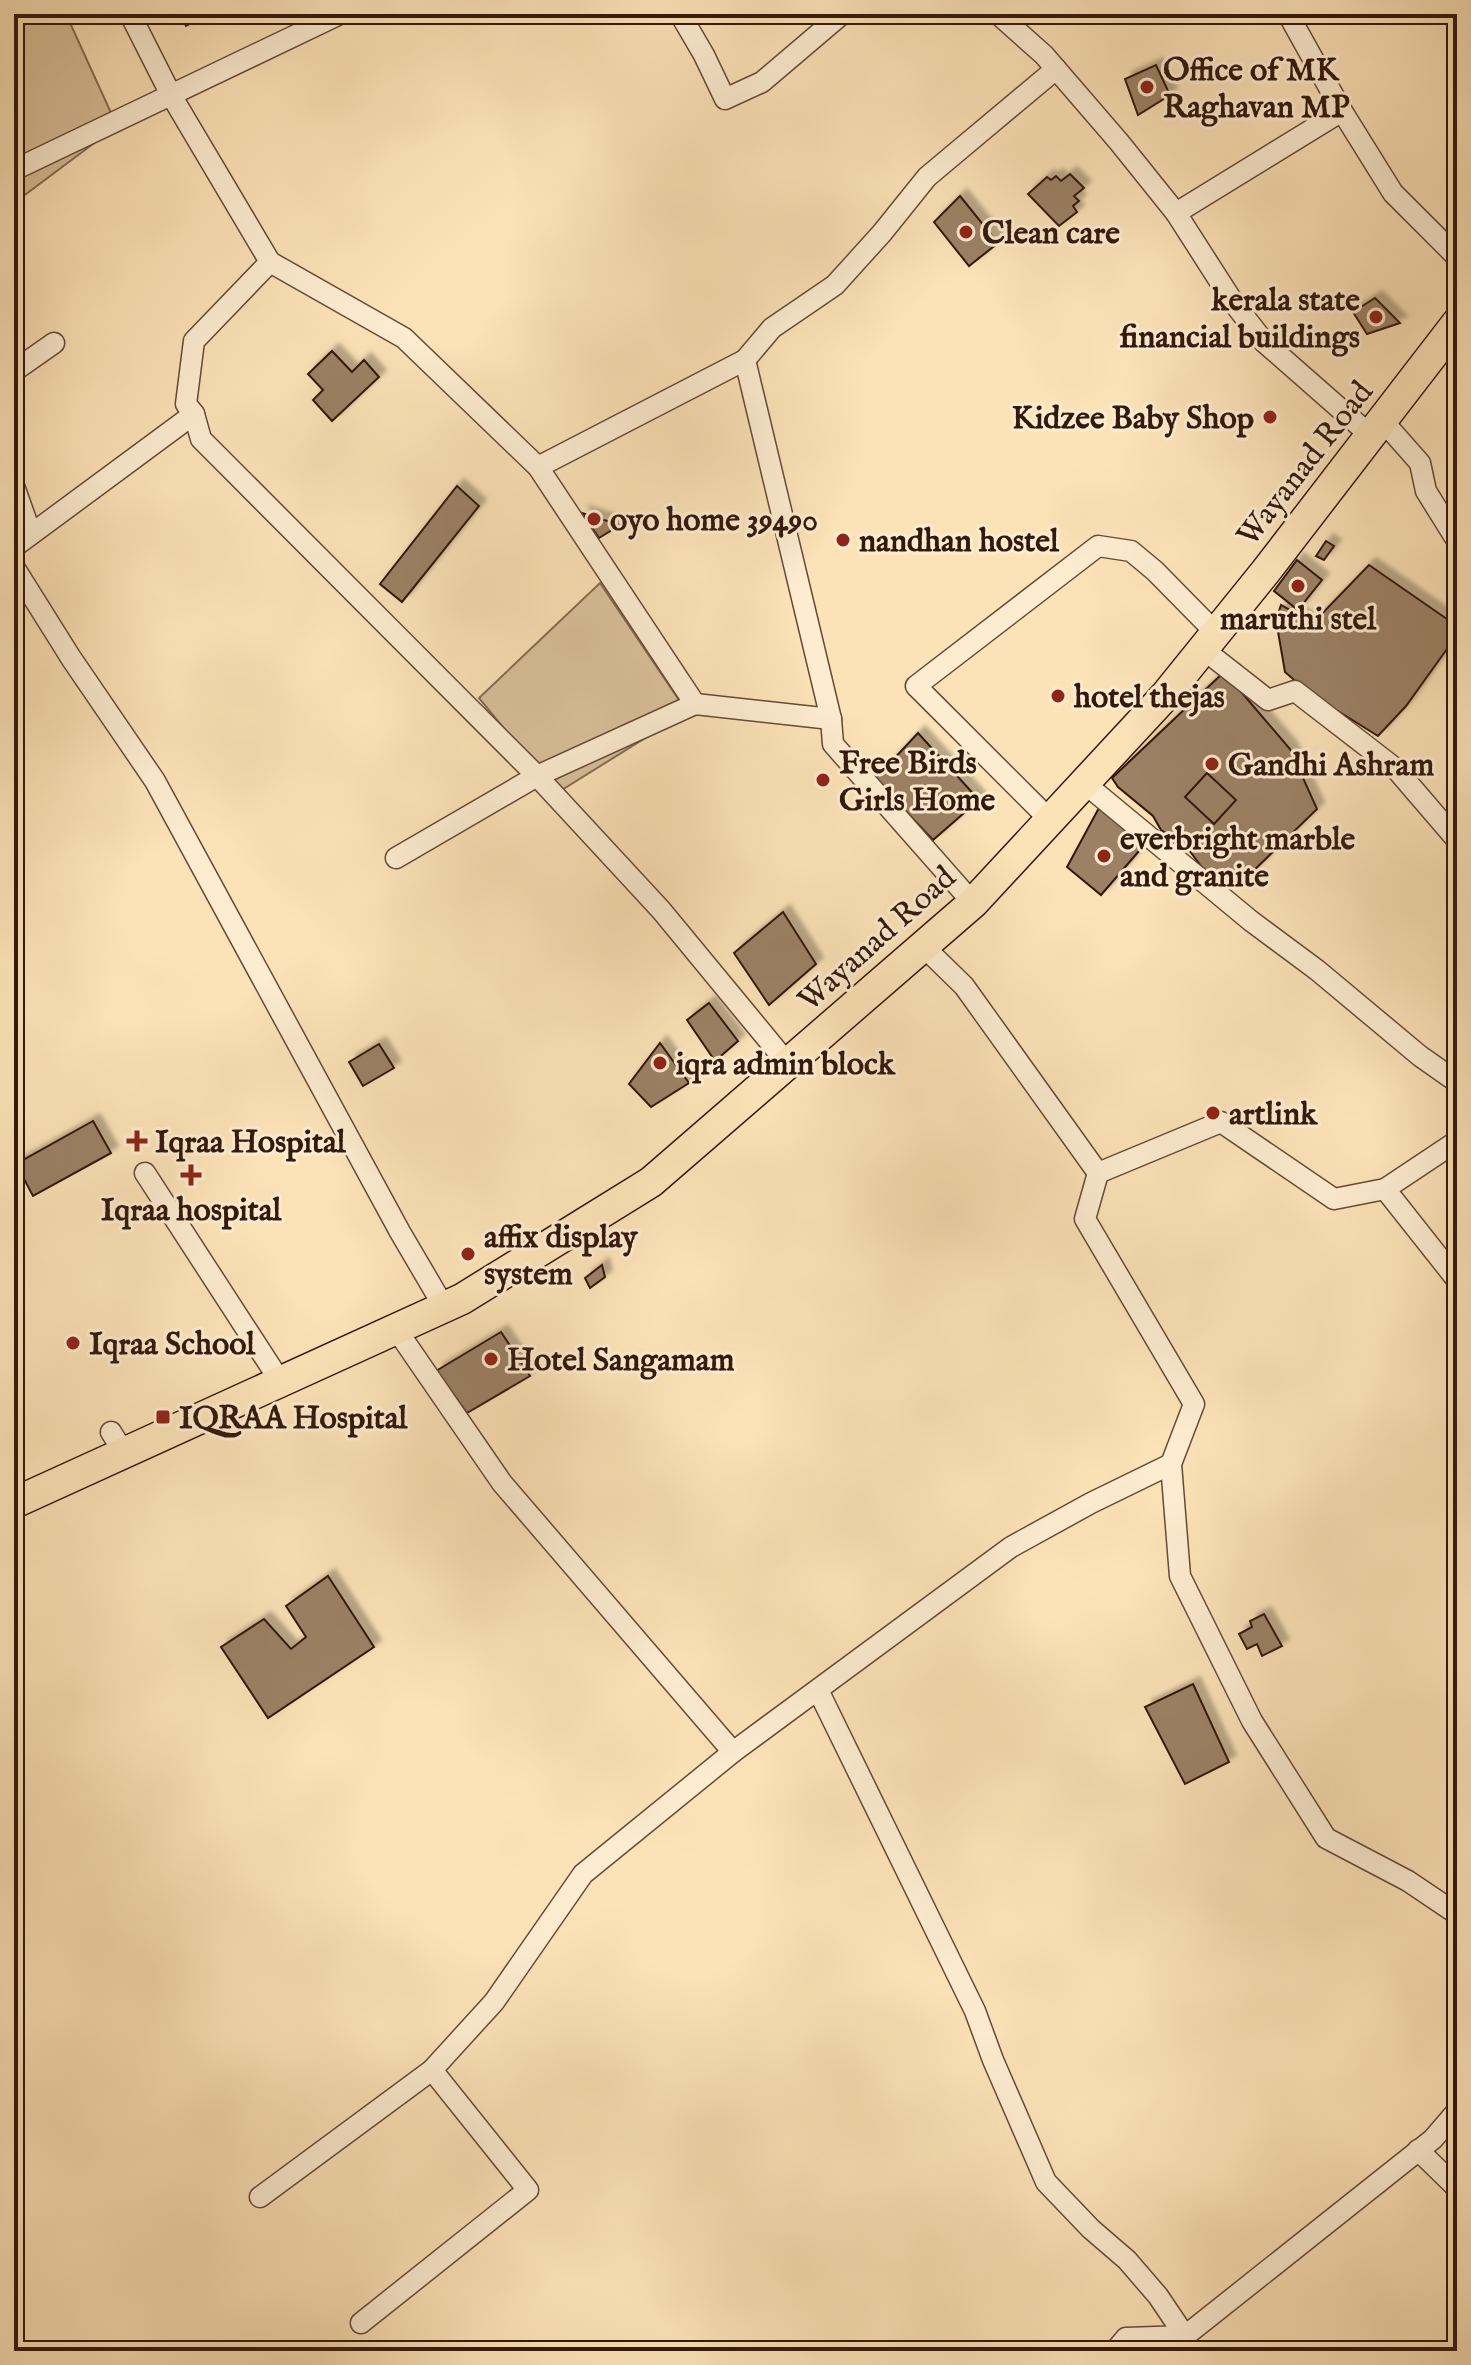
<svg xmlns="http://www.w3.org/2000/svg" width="1471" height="2365" font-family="'IM FELL English',serif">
	<defs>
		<filter id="shadow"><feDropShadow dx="7" dy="-7" stdDeviation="2" flood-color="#0004"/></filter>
	</defs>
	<rect width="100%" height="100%" fill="#fce2b7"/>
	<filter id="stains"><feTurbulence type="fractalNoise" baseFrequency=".0025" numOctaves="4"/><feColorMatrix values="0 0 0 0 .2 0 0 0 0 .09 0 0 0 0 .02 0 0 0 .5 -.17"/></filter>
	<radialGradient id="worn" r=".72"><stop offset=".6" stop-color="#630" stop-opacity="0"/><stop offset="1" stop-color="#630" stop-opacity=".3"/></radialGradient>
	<g fill="#dac09a" stroke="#866c54" stroke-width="2">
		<polygon points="14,14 66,14 117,126 14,203"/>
		<polygon points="600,583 687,712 557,793 479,698"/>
	</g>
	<g fill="#9c8165" stroke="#33180d" stroke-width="2" filter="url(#shadow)">
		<polygon points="180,14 208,14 186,26"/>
		<polygon points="1156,65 1170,95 1138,115 1125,79"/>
		<polygon points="1070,174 1084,188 1074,196 1079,201 1073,206 1077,212 1059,226 1028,194 1047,177 1051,180 1056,176 1061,181"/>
		<polygon points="960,196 998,243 969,266 934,222"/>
		<polygon points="1375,298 1400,323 1367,334 1353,312"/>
		<polygon points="332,351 352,372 364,360 379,377 332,421 313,400 323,390 308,374"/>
		<polygon points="457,486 479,506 402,602 380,584"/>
		<polygon points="582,513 620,525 599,538"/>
		<polygon points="1326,541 1334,546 1324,560 1316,556"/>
		<polygon points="1297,560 1322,580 1298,610 1274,591"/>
		<polygon points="1369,565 1457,626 1457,635 1406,706 1378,736 1309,693 1285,672 1276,620 1281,605 1313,623"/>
		<polygon points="1224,672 1290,749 1317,809 1244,880 1212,881 1186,846 1161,830 1153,816 1118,787 1112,778"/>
		<polygon points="918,733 979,800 933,840 875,779"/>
		<polygon points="1207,773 1236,800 1214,824 1185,797"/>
		<polygon points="1100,806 1145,844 1101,895 1067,867"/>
		<polygon points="783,912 816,964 769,1005 734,953"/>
		<polygon points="709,1003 738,1041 715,1061 687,1020"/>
		<polygon points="660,1043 689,1083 651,1107 629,1084"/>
		<polygon points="379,1044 394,1068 363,1086 349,1062"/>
		<polygon points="93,1121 111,1153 33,1196 16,1164"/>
		<polygon points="602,1265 605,1277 590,1288 585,1278"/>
		<polygon points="501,1332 530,1376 467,1413 436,1371"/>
		<polygon points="328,1576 374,1647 268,1718 221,1647 264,1619 291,1649 306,1637 286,1606"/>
		<polygon points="1264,1614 1282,1646 1262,1656 1257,1644 1247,1649 1239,1634 1252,1627 1250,1621"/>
		<polygon points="1193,1684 1229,1762 1185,1784 1145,1707"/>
	</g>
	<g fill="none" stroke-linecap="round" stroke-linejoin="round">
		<g stroke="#654a38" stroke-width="23">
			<g id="street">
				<polyline points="130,14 171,95 270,262 194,341 186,404 194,414 201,439 537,776 661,910 788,1064"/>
				<polyline points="680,14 704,55 725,99 762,82 842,14"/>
				<polyline points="998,14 1044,55 1119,142 1176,213 1233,302 1264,342 1370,435"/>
				<polyline points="1288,14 1342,111 1393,193 1457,257"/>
				<polyline points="14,170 340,14"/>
				<polyline points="1176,213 1342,111"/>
				<polyline points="270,262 404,338 538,467 695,704"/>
				<polyline points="14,371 54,343"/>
				<polyline points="1382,420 1420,463 1426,491 1454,536 1457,536"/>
				<polyline points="538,467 745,360 772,328 835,285 882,233 927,177 1056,69"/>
				<polyline points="14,486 31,534"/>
				<polyline points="14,547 194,414"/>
				<polyline points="14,567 71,658 155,781 400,1232 444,1307"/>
				<polyline points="1203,649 1268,700 1295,691 1396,769 1457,840"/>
				<polyline points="831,719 833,744 973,903"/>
				<polyline points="1083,782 1251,921 1317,970 1420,1056 1457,1082"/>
				<polyline points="1049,819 916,686 1098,546 1131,551 1155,571 1216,633"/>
				<polyline points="396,858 537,776 695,704 831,719 745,360"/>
				<polyline points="923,946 964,986 1098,1173 1221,1122 1334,1199 1385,1189 1457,1141"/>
				<polyline points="145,1173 280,1381"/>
				<polyline points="1098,1173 1085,1219 1194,1404 1171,1464 1180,1576 1252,1721 1326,1838 1408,1881 1457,1914"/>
				<polyline points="1385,1189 1457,1280"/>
				<polyline points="396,1329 502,1483 733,1752"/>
				<polyline points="111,1432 119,1445 118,1456"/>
				<polyline points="818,1690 975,2011 993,2060 1046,2182 1091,2229 1127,2260 1158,2296 1185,2336"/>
				<polyline points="1418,2150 1457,2188"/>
				<polyline points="260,2197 432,2070 494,2002 583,1874 733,1752 1011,1547 1091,1503 1171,1464"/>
				<polyline points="361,2323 528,2190 432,2070"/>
				<polyline points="1115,2351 1126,2338 1185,2336 1433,2139 1457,2111"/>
			</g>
		</g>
		<g stroke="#33180d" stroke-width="33">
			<polyline id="primary" points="14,1503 462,1299 651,1182 973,903 1165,696 1266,571 1457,323"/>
		</g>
		<use href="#street" stroke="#fdecd0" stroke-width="20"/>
		<use href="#primary" stroke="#fce2b7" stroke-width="30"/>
	</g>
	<g fill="#8f2418" stroke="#fdecd0" stroke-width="3">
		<circle cx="1147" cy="87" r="8"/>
		<circle cx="966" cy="232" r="8"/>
		<circle cx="1376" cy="317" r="8"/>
		<circle cx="1270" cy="417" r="8"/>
		<circle cx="594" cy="519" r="8"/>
		<circle cx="843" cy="540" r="8"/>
		<circle cx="1298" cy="586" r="8"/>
		<circle cx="1058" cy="696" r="8"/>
		<circle cx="1212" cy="764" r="8"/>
		<circle cx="823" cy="780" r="8"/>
		<circle cx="1104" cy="856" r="8"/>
		<circle cx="660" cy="1063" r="8"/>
		<circle cx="1213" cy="1113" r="8"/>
		<path d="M133 1129h8v8h8v8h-8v8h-8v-8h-8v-8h8z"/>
		<path d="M187 1163h8v8h8v8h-8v8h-8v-8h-8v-8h8z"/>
		<circle cx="468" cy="1254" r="8"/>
		<circle cx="73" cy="1343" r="8"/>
		<circle cx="491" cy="1359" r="8"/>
		<rect x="155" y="1409" width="16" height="16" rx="4"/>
	</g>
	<g text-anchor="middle" stroke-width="6" stroke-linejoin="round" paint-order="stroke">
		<g font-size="32" font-weight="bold" fill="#33180d" stroke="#fdecd0" text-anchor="start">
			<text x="1163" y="80">Office of MK<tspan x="1163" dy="37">Raghavan MP</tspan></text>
			<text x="982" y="243">Clean care</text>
			<text x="1360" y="310" text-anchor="end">kerala state<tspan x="1360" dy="37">financial buildings</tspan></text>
			<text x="1254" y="428" text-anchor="end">Kidzee Baby Shop</text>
			<text x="610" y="530">oyo home 39490</text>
			<text x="859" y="551">nandhan hostel</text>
			<text x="1298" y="629" text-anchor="middle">maruthi stel</text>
			<text x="1074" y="707">hotel thejas</text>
			<text x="839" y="773">Free Birds<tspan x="839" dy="37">Girls Home</tspan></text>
			<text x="1228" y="775">Gandhi Ashram</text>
			<text x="1120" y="849">everbright marble<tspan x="1120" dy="37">and granite</tspan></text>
			<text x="676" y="1074">iqra admin block</text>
			<text x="1229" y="1124">artlink</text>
			<text x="155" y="1152">Iqraa Hospital</text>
			<text x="191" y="1220" text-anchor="middle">Iqraa hospital</text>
			<text x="484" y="1247">affix display<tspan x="484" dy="37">system</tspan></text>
			<text x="89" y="1354">Iqraa School</text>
			<text x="507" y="1370">Hotel Sangamam</text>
			<text x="179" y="1428">IQRAA Hospital</text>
		</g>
		<g font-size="32" fill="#33180d" stroke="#fdecd0">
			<text transform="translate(1304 463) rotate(-52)" y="11">Wayanad Road</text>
			<text transform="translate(876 938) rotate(-42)" y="11">Wayanad Road</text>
		</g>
	</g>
	<rect width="1471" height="2365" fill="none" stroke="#fce2b7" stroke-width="48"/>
	<rect x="16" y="16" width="1439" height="2333" fill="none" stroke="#33180d" stroke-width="4"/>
	<rect x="24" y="24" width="1423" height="2317" fill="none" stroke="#33180d" stroke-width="2"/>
	<rect width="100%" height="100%" filter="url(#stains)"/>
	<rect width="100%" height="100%" fill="url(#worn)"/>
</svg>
